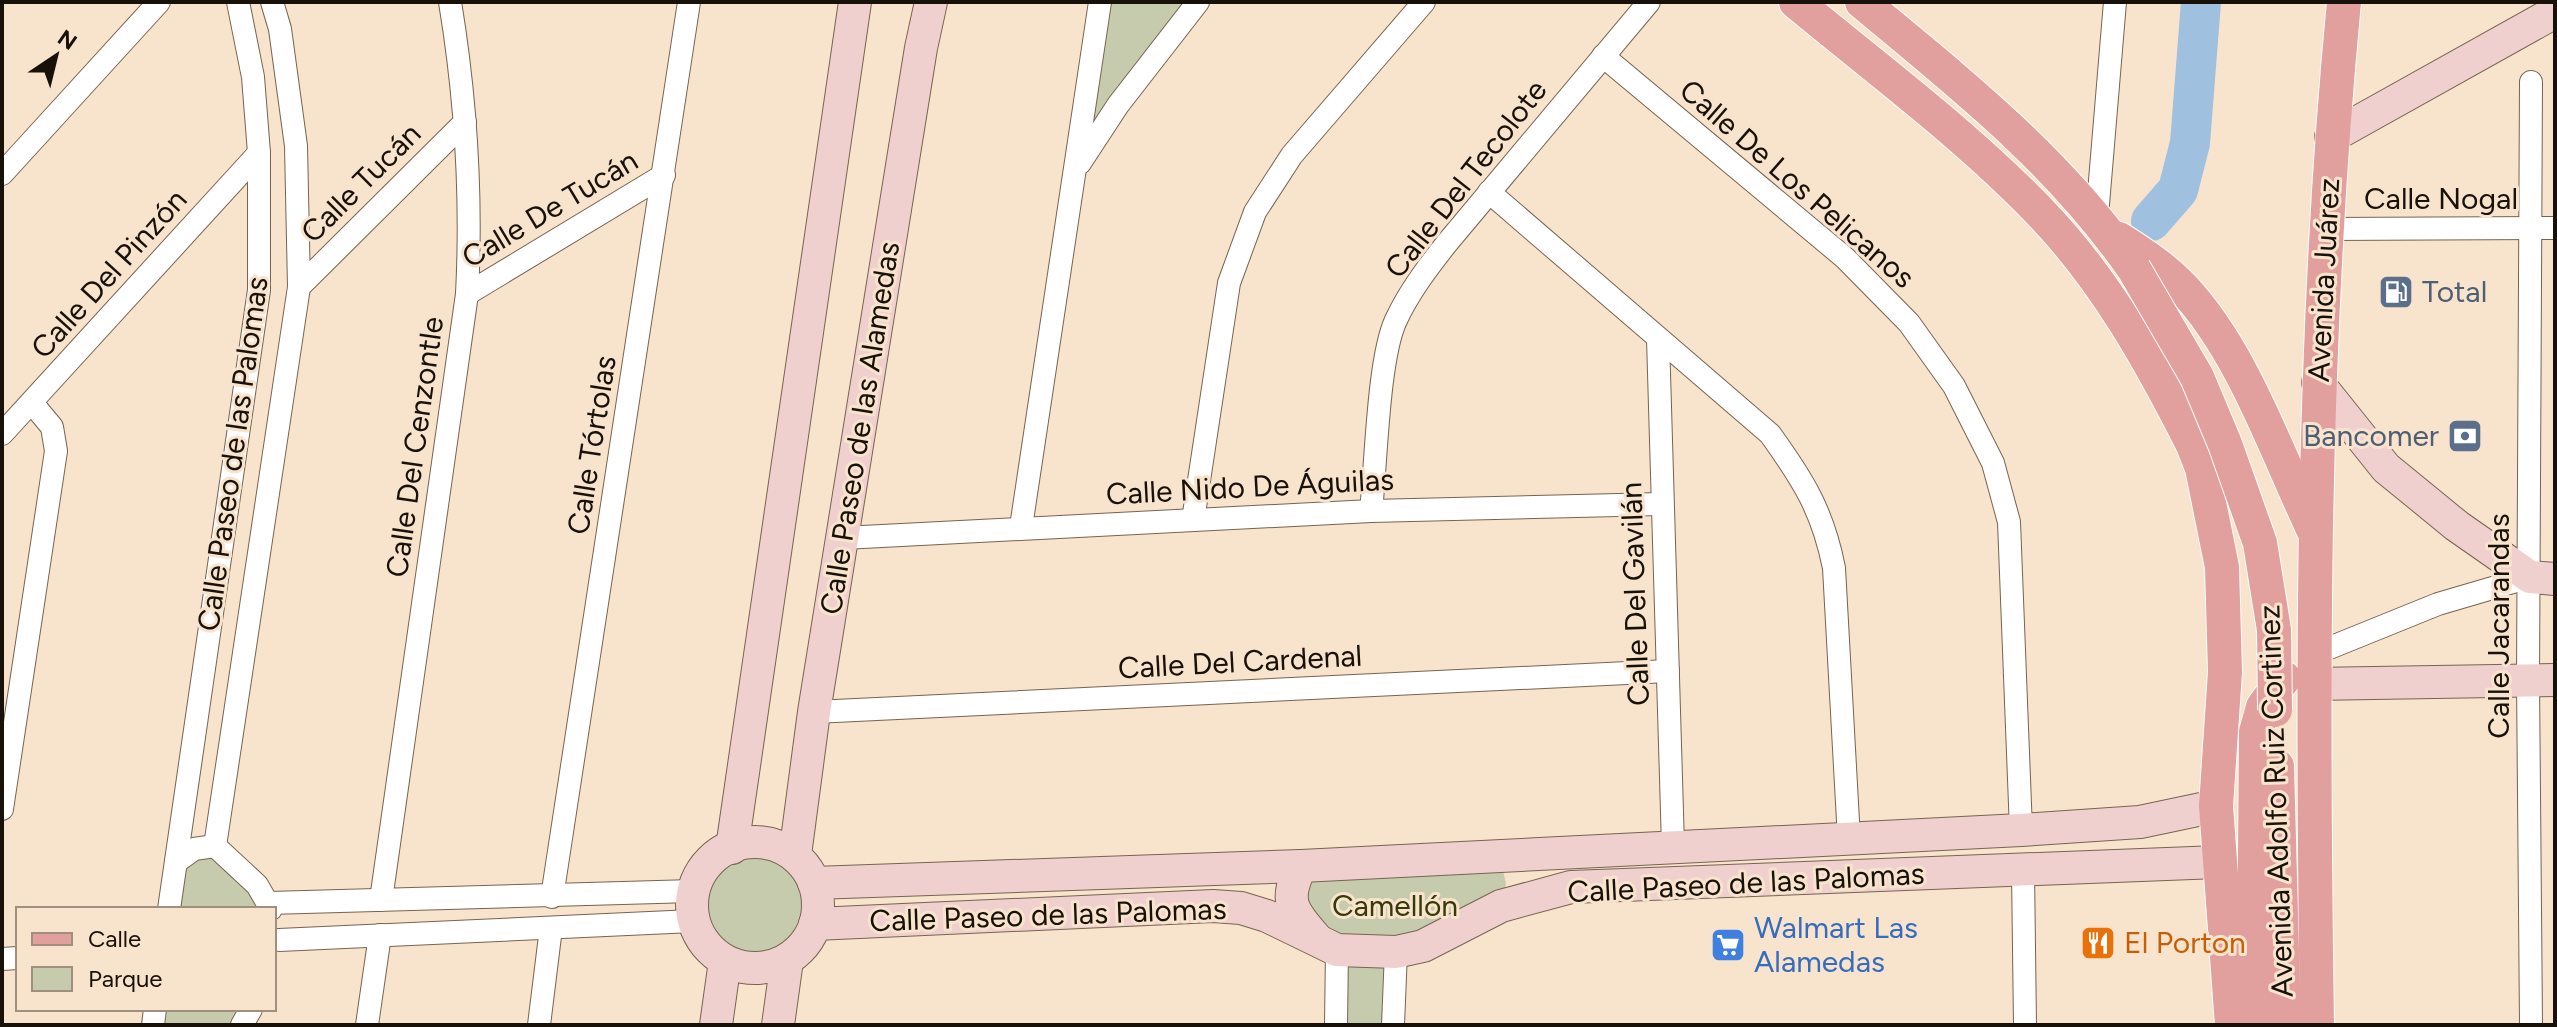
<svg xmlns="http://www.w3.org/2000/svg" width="2557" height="1027" font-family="Figtree,sans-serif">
	<rect width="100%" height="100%" fill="#f8e3cd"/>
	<g fill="#c6cbad">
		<polygon points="1100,2 1198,2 1077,168"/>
		<circle cx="755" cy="905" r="63"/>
		<polygon points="215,846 271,909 169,909 176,862"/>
		<polygon points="1301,866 1503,870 1506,884 1501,906 1396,952 1393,1025 1336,1025 1337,951 1292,883"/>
		<polygon points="155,1009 251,1009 242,1025 153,1025"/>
	</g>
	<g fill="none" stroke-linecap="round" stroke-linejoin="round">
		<polyline stroke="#a0c0df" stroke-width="40" points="2151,221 2178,190 2190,143 2201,2"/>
		<g stroke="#766451" stroke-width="24">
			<g id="street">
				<polyline points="1603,56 1845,258 1909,323 1954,386 1993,463 2009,522 2021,830"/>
				<polyline points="2531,82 2528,679 2531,1025"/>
				<polyline points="1080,163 1118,105 1198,2"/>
				<polyline points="2,174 159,2"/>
				<path d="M1489,192L1770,434C1804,481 1823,512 1834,568L1849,839"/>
				<polyline points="2097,216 2115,2"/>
				<polyline points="2327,229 2555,228"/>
				<polyline points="299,287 465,122"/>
				<polyline points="467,294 664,175"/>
				<polyline points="1658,339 1673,846"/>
				<polyline points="2,434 259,153"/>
				<path d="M1371,511C1376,465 1378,358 1396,320C1409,292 1428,267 1447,243L1649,2"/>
				<polyline points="1193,520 1229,283 1255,212 1292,155 1424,2"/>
				<polyline points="1021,527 1100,2"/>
				<polyline points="843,538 1371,511 1661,504"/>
				<polyline points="2312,655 2438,604 2530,577"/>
				<polyline points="814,712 1668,671"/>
				<polyline points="2,809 56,451 52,427 32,403"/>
				<polyline points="215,846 299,287 296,146 280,29 272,2"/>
				<polyline points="176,862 194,849 215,846 257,885 271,909"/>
				<polyline points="2023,871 2025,1025"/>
				<polyline points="552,897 689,2"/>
				<path d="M381,900L467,294C472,196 466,99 450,2"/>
				<polyline points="269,903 693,891"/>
				<polyline points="169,909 259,290 259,153 253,77 238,2"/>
				<polyline points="279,940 693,921"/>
				<polyline points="2,959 18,958"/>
				<polyline points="153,1025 155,1009"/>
				<polyline points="242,1025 251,1009"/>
				<polyline points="367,1025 380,935"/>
				<polyline points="539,1025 551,928"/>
				<polyline points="1336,1025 1337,950"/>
				<polyline points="1393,1025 1396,952"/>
			</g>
		</g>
		<g stroke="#766451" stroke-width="34">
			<g id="secondary">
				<polyline points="2331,137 2555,12"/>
				<polyline points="2318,383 2386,468 2457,526 2530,577 2555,579"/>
				<polyline points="2312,684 2555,680"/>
				<circle cx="755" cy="905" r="63"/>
				<polyline points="732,848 855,2"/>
				<polyline points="795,855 814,712 921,48 931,2"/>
				<path d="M1301,866C1284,900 1291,910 1315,937"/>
				<polyline points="814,883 1301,866 2021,830 2140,822 2216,806"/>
				<polyline points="815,924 1213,906 1241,908 1267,916 1337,950 1396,952 1423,946 1501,906 1571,887 2218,862"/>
				<polyline points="716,1025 725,961"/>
				<polyline points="778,1025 787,960"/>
			</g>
		</g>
		<g stroke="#fff" stroke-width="36">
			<g id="primary">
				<path d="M1796,2C1878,70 1966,135 2040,212C2105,279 2151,362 2193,445L2202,468L2222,567L2225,672L2216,806L2232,1025"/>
				<path d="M1862,2C1962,85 2059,161 2134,269"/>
				<path d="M2119,239C2141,253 2164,268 2182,287C2242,350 2276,451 2313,529"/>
				<polyline points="2277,766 2284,1025"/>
				<polyline points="2251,1025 2254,981 2256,732 2263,707 2284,678"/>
				<path d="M2317,1025C2312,683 2311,343 2344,2"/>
			</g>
		</g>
		<use href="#street" stroke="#fff" stroke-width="22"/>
		<use href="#secondary" stroke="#f0d0ce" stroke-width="32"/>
		<use href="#primary" stroke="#e1a09d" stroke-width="34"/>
		<g stroke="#fff" stroke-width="36" stroke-linecap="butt">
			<polyline id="primary-bridge" points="2134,269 2197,377 2225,444 2260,543 2274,630 2275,710"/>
		</g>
		<use href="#primary-bridge" stroke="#e1a09d" stroke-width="34"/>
	</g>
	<defs>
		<g id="fuel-square" transform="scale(1.8)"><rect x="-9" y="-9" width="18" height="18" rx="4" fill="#5c6f8a" stroke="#f8e3cd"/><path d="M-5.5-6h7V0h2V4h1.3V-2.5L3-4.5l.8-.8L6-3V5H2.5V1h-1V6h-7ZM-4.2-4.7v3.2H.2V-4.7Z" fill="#fff"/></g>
		<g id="bank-square" transform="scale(1.8)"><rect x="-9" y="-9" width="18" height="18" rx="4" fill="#5c6f8a" stroke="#f8e3cd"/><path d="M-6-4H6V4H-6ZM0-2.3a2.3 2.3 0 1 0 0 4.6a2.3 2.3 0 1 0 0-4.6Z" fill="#fff"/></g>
		<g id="restaurant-square" transform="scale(1.8)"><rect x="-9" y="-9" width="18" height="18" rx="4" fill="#e8710a" stroke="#f8e3cd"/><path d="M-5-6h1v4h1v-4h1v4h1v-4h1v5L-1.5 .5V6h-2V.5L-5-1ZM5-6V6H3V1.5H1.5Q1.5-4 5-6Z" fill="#fff"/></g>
		<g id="supermarket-square" transform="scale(1.8)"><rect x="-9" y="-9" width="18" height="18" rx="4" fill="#3f7fe0" stroke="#f8e3cd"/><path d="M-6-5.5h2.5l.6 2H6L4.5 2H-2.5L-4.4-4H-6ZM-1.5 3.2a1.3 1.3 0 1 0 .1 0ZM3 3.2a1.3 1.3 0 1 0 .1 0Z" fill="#fff"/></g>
	</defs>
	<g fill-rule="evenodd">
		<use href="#fuel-square" x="2396" y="292"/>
		<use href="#bank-square" x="2465" y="436"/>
		<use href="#restaurant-square" x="2098" y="943"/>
		<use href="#supermarket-square" x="1728" y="945"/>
	</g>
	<g text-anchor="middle" stroke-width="6" stroke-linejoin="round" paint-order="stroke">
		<g font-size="30" fill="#18110a" stroke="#f8e3cd">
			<text transform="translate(1466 179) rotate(-52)" y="10">Calle Del Tecolote</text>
			<text transform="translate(361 183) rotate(-45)" y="10">Calle Tucán</text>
			<text transform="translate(1797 184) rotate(41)" y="10">Calle De Los Pelicanos</text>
			<text x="2441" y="209">Calle Nogal</text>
			<text transform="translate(550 209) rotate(-31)" y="10">Calle De Tucán</text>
			<text transform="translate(109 274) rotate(-48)" y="10">Calle Del Pinzón</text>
			<text transform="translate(2324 280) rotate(-87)" y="10">Avenida Juárez</text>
			<text transform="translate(860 428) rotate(-81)" y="10">Calle Paseo de las Alamedas</text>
			<text transform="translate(592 445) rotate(-81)" y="10">Calle Tórtolas</text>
			<text transform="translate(415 447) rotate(-82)" y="10">Calle Del Cenzontle</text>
			<text transform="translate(233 454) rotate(-82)" y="10">Calle Paseo de las Palomas</text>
			<text transform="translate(1250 487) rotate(-3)" y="10">Calle Nido De Águilas</text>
			<text transform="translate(1635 594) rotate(-92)" y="10">Calle Del Gavilán</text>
			<text transform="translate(2499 626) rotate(-90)" y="10">Calle Jacarandas</text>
			<text transform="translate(1240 662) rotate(-3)" y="10">Calle Del Cardenal</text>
			<text transform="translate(2276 801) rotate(-92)" y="10">Avenida Adolfo Ruiz Cortinez</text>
			<text transform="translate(1746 883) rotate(-3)" y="10">Calle Paseo de las Palomas</text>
			<text transform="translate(1048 915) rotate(-2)" y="10">Calle Paseo de las Palomas</text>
		</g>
		<g font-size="30" fill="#4e5e75" stroke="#f8e3cd" text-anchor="start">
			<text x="2422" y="302">Total</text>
			<text x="2439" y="446" text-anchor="end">Bancomer</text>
		</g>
		<g font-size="30" fill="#353a07" stroke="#f8e3cd">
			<text x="1395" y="916">Camellón</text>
		</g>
		<g font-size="30" fill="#366cbe" stroke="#f8e3cd" text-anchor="start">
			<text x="1754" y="938">Walmart Las<tspan x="1754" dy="34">Alamedas</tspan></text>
		</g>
		<g font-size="30" fill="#c56008" stroke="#f8e3cd" text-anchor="start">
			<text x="2124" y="953">El Porton</text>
		</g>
	</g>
	<rect width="2557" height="1027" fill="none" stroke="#18110a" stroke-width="8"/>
	<rect x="16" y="907" width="260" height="104" fill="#f8e3cd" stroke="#9e8f7f" stroke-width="2"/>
	<rect x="32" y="933" width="40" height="12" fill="#e1a09d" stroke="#9e8f7f" stroke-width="2"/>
	<text x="88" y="947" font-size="24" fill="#18110a">Calle</text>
	<rect x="32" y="967" width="40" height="24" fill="#c6cbad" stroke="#9e8f7f" stroke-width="2"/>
	<text x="88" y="987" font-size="24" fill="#18110a">Parque</text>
	<g transform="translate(56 56) rotate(35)" stroke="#f8e3cd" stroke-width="6" paint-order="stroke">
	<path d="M0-6L14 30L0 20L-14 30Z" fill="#18110a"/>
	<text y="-12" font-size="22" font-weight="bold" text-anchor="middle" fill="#18110a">N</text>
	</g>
</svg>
